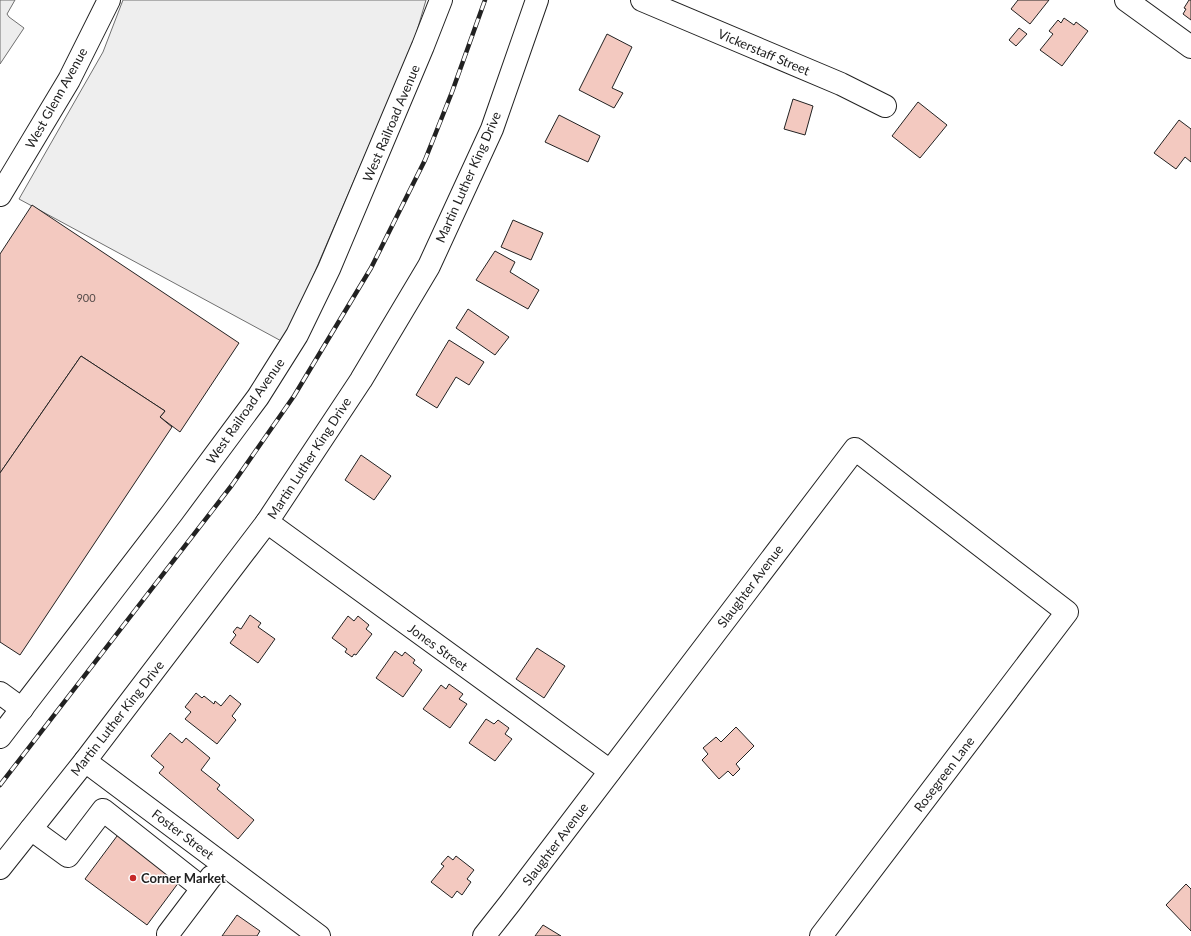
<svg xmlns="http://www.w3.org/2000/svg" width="1191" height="936" font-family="Lato,sans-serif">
	<rect width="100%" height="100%" fill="#fff"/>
	<polygon fill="#eee" stroke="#6f6f6f" points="123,0 426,0 414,41 322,255 285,343 19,199 103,52"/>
	<polygon fill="#ededed" stroke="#6f6f6f" points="0,0 15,0 7,14 9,17 24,28 0,64"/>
	<g fill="#f3c9c0" stroke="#222">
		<polygon points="1018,0 1049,0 1030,24 1011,9"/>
		<polygon points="1189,0 1191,0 1191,20 1183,14 1186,9 1184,8"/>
		<polygon points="1064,18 1074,25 1076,22 1088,31 1062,66 1040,50 1053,34 1049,31 1058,20 1061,23"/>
		<polygon points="1019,28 1027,34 1016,46 1009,40"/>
		<polygon points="607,34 632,47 612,88 623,93 614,108 579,90"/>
		<polygon points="793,99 813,106 805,135 784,129"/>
		<polygon points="918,102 947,125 920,158 892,136"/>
		<polygon points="559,115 600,136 588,162 545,142"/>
		<polygon points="1179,120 1191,129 1191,162 1185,157 1176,169 1154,153"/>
		<polygon points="32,205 239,343 180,432 160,417 165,411 81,356 0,473 0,254"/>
		<polygon points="513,220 543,233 531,260 501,247"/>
		<polygon points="495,251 515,262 510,272 539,290 528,309 476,280"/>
		<polygon points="468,309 509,337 495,355 456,328"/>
		<polygon points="449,340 484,362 469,385 456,377 437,408 416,395"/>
		<polygon points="81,356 165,411 160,417 172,427 20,655 0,642 0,473"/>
		<polygon points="361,455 391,476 374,500 345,480"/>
		<polygon points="250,615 261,623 258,627 275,639 258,663 230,643 236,635 233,632 237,627 241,629"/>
		<polygon points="348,616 354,621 358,616 369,625 366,629 372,634 356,655 354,654 352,657 345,652 347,649 332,638"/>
		<polygon points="537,648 565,666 544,698 516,679"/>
		<polygon points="395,651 402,656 405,652 415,660 413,663 422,670 403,697 376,678"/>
		<polygon points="449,684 463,694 459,699 467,704 450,728 423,709 441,685 446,689"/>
		<polygon points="196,693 202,698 204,696 214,704 215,701 221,706 230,695 241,704 232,716 236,720 217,744 185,719 191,712 185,707"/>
		<polygon points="486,719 494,724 498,720 509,728 505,734 512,739 495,761 469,743"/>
		<polygon points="736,727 754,746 736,764 740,769 733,776 728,771 719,779 702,760 708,754 703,748 716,737 721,742"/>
		<polygon points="170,733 182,743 186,738 210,758 201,770 220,785 217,789 254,820 238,839 159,773 164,767 151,756"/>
		<polygon points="120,832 182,878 147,925 85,879"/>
		<polygon points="448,856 453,860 456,856 474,870 467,879 471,882 462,895 457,891 452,898 431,882 444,866 441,864"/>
		<polygon points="1186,884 1191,889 1191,931 1166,905"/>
		<polygon points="237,915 260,931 257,936 222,936"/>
		<polygon points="543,925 561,936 535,936"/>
	</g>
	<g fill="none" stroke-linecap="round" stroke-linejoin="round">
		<g stroke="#222" stroke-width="24">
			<g id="minor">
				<polyline points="642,0 841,84 885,106"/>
				<polyline points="1126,0 1191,47"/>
				<polyline points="0,195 69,80 109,0"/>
				<polyline points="267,522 610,771"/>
				<polyline points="0,693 22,709"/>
				<polyline points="0,737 172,513 258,397 297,335 329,269 423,46 441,0"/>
				<polyline points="85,761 319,936"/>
				<polyline points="31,829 68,856 103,810 202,888"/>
				<polyline points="168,934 211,877"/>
				<polyline points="484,936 510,903 855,449 1067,612 821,936"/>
			</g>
		</g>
		<g stroke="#222" stroke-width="24">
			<polyline id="major" points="0,868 85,761 267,522 361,380 429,266 492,129 537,0"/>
		</g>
		<use href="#minor" stroke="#fff" stroke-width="22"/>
		<use href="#major" stroke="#fff" stroke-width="22"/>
		<g stroke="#222" stroke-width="4.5">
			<polyline id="rail" points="0,785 232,485 294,396 371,268 425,160 452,92 485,0"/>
		</g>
		<use href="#rail" stroke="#fff" stroke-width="3" stroke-dasharray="9" stroke-linecap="butt"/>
	</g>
	<circle fill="#c62828" stroke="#fff" stroke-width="1.5" cx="133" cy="878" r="4"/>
	<g text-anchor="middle" stroke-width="3" stroke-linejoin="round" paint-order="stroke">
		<g font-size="11" fill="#564c4a">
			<text x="86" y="302">900</text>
		</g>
		<g font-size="13" fill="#222" stroke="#fff">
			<text transform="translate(764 52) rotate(23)" y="5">Vickerstaff Street</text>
			<text transform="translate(56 98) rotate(-61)" y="5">West Glenn Avenue</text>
			<text transform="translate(391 123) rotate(-67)" y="5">West Railroad Avenue</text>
			<text transform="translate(468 177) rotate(-66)" y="5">Martin Luther King Drive</text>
			<text transform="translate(245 411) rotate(-55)" y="5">West Railroad Avenue</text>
			<text transform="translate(309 458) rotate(-57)" y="5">Martin Luther King Drive</text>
			<text transform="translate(750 586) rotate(-53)" y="5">Slaughter Avenue</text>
			<text transform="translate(438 647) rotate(36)" y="5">Jones Street</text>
			<text transform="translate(117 718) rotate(-52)" y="5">Martin Luther King Drive</text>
			<text transform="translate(944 774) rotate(-53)" y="5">Rosegreen Lane</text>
			<text transform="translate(183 834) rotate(37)" y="5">Foster Street</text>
			<text transform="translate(555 844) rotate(-53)" y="5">Slaughter Avenue</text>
		</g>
		<g font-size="13" font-weight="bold" fill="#222" stroke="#fff" text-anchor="start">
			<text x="141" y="883">Corner Market</text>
		</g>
	</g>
</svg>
